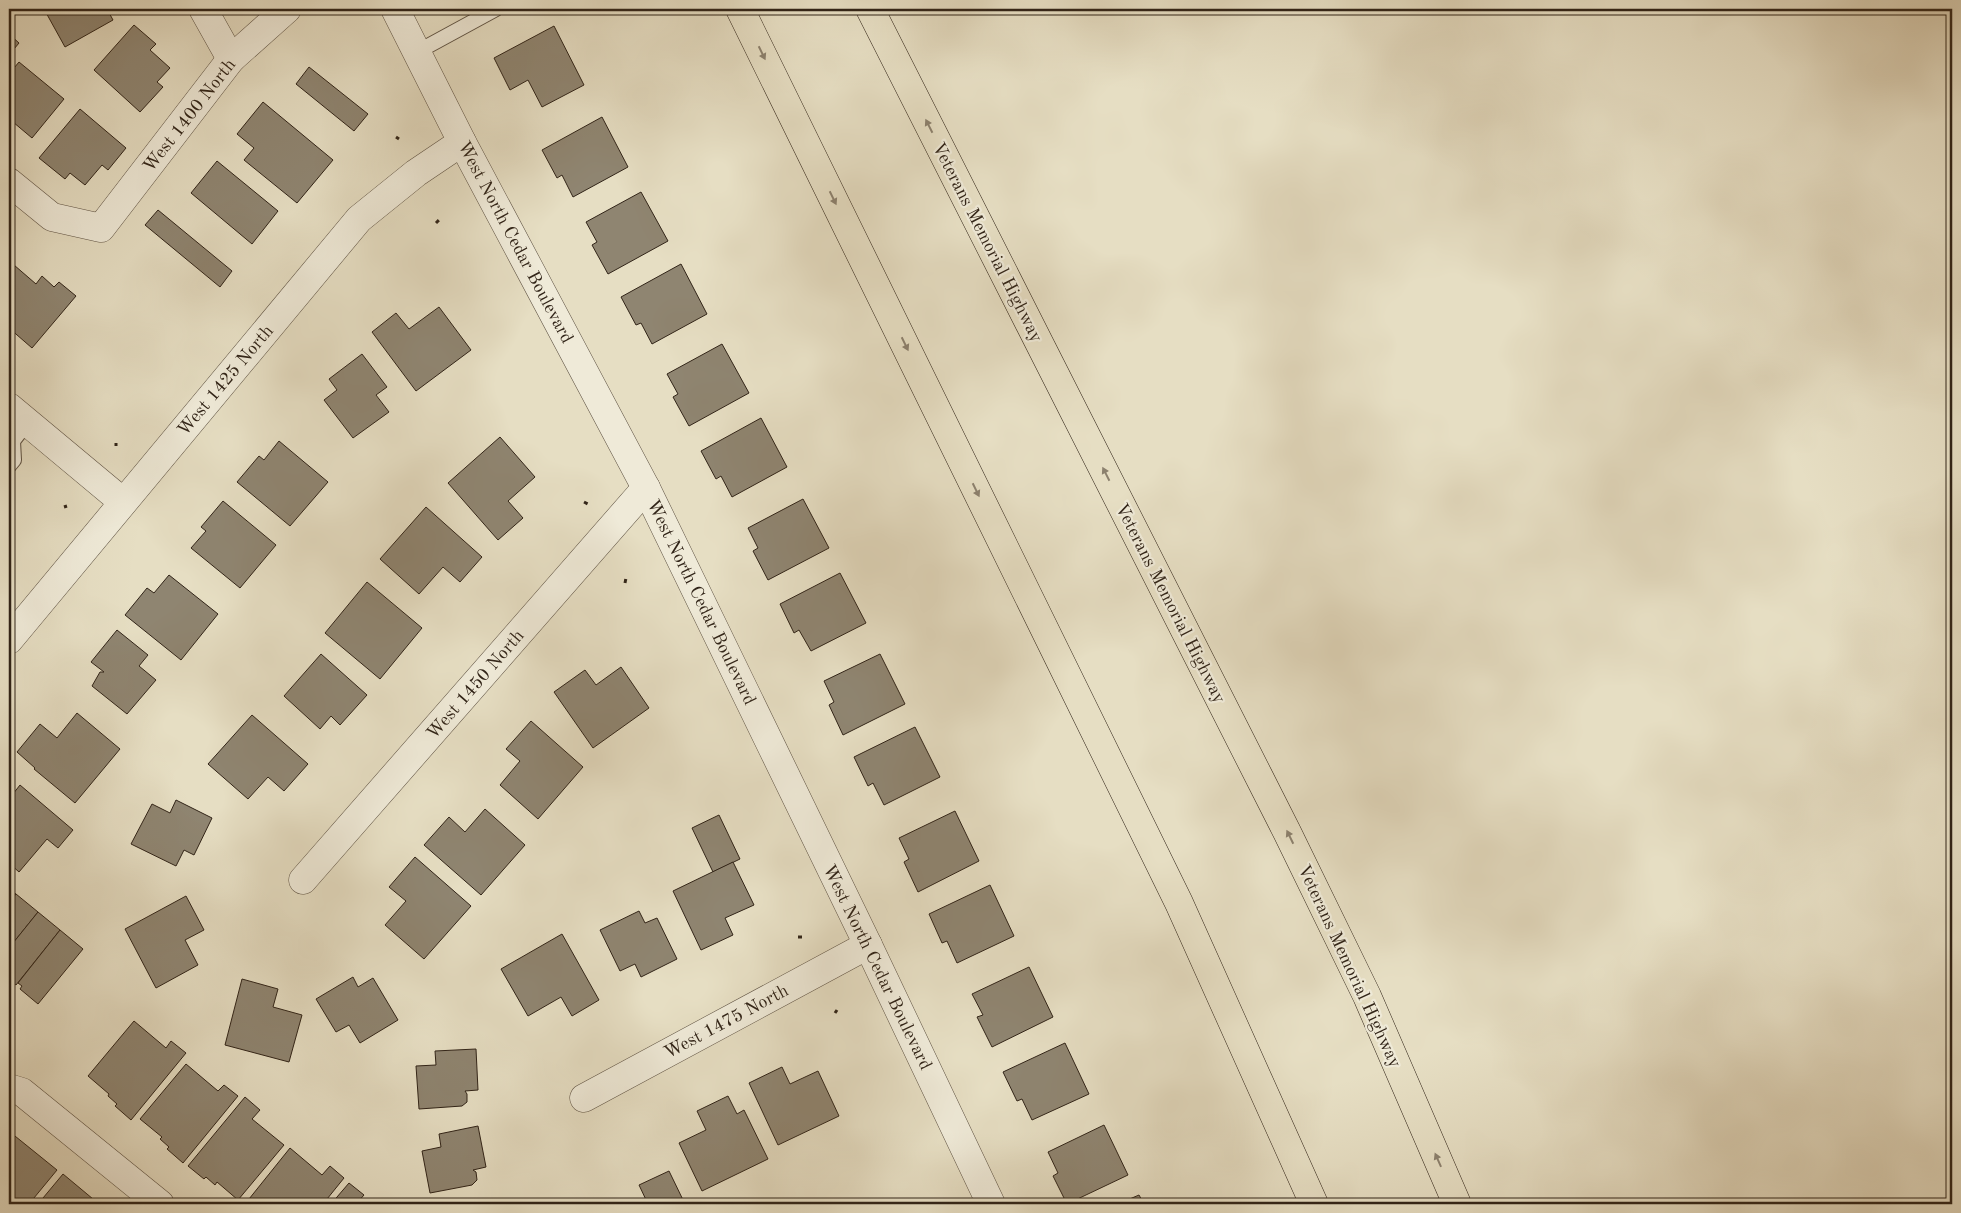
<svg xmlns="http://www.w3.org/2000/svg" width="1961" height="1213" font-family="'Old Standard TT',serif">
	<rect width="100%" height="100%" fill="#e6dec3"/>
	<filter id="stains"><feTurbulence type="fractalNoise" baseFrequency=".004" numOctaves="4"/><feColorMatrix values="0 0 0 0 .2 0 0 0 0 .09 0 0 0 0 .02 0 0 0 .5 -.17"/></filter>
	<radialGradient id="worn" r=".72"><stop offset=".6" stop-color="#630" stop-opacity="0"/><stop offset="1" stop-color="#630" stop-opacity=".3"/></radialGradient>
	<g fill="#8f8571" stroke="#312418">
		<polygon points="44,9 107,9 113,20 65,47"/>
		<polygon points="134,25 156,44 150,50 170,68 157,82 163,87 140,112 94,70"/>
		<polygon points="554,26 584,85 542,107 528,80 510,90 494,58"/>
		<polygon points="9,34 19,43 9,55"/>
		<polygon points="19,62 64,99 32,138 13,122 9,127 9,74"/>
		<polygon points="309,67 368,114 354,131 296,84"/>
		<polygon points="263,102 333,160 297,203 244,160 254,148 237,134"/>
		<polygon points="80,109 126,148 108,170 102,165 85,185 70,173 65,179 39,158"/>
		<polygon points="602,117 628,167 573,197 562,175 557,178 542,150"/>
		<polygon points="217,161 278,211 252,244 191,193"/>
		<polygon points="641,192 668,241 608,274 592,245 597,242 586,222"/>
		<polygon points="158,210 232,271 220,287 145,225"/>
		<polygon points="681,264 707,314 652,344 641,323 636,325 621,297"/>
		<polygon points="14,265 36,284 42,276 54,287 59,282 76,296 32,348 9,328 9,272"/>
		<polygon points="439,307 471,350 416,391 372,332 396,313 409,329"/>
		<polygon points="722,344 749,393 689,426 673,397 678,394 667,374"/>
		<polygon points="362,354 387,387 376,395 389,412 353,438 324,400 337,390 329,379"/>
		<polygon points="761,418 787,467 732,497 721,476 716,479 701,451"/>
		<polygon points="500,437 535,477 508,501 523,518 498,540 448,483"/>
		<polygon points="279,441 328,482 290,526 237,482 259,456 264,460"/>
		<polygon points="803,499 829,548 768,580 753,551 758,548 748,528"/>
		<polygon points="223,501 276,545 240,588 191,548 206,531 201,527"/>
		<polygon points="426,507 482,557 460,582 443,567 419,594 380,559"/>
		<polygon points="840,573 866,623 811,651 799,630 794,633 780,604"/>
		<polygon points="169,575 218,614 181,660 125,615 147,588 154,593"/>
		<polygon points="367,582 422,628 380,679 325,633"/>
		<polygon points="117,630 148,655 139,666 156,680 127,714 92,686 100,672 104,672 91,662"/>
		<polygon points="321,654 367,695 340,725 331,716 320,729 284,696"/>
		<polygon points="880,654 905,704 843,735 829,705 834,702 824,681"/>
		<polygon points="621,667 649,708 593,748 554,692 585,670 596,685"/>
		<polygon points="77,713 120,749 75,803 34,769 35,768 17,752 40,724 57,738"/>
		<polygon points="252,715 308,764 284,791 268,777 248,799 208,764"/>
		<polygon points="531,721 583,767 538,819 500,785 520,761 506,749"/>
		<polygon points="915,727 940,777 884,805 873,783 868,786 854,757"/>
		<polygon points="20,785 73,830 58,848 47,839 19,872 9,863 9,799"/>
		<polygon points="176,800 212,818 194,855 184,850 176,866 131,844 152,804 170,813"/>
		<polygon points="485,809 525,845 481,895 424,845 449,817 465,832"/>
		<polygon points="955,811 979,861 918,892 904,862 909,859 899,838"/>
		<polygon points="719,815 740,859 713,872 692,828"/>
		<polygon points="415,857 471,906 424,959 385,925 406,901 389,887"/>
		<polygon points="733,862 754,905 725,918 733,935 701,950 673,891"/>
		<polygon points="990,885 1014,936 957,963 947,941 942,943 929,914"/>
		<polygon points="9,888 16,894 9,903"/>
		<polygon points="16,894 38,912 9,948 9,903"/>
		<polygon points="186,896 204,930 185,940 198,965 156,988 125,929"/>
		<polygon points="639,911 645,923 657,918 677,959 641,977 635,964 620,971 600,930"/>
		<polygon points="38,912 60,930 16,985 9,980 9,948"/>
		<polygon points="60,930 83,949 38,1004 20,989 22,986 18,983"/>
		<polygon points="562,934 599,1000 572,1016 561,997 528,1016 501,969"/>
		<polygon points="1029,967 1053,1017 992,1047 977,1017 983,1015 972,994"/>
		<polygon points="353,977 358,987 373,978 398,1020 360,1043 349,1025 336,1032 316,999"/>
		<polygon points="242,979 278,989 273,1007 302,1015 289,1062 225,1045"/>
		<polygon points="134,1021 166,1048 171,1041 186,1053 131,1120 115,1106 117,1104 108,1096 109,1094 88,1076"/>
		<polygon points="1065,1043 1089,1094 1032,1120 1022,1099 1017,1101 1003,1072"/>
		<polygon points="476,1049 478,1090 465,1091 467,1094 467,1102 462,1106 419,1109 416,1066 436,1065 435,1051"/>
		<polygon points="186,1064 218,1091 224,1085 238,1096 183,1163 167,1149 169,1147 160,1139 162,1137 140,1119"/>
		<polygon points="782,1067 790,1084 818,1071 839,1116 778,1145 749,1083"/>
		<polygon points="728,1096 737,1114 744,1110 768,1159 702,1191 679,1143 706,1130 697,1111"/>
		<polygon points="245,1097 260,1110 252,1119 284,1145 238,1200 217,1182 215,1185 206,1177 204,1179 188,1166"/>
		<polygon points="1104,1125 1128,1175 1067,1204 1053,1176 1058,1173 1048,1152"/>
		<polygon points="478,1126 486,1167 473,1170 476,1172 477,1180 472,1185 430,1193 422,1151 441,1147 439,1134"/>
		<polygon points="10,1132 57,1170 29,1204 9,1204 9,1133"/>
		<polygon points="290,1148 322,1175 330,1166 344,1178 323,1204 245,1204"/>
		<polygon points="669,1171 685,1204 648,1204 639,1185"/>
		<polygon points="63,1174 99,1204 38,1204"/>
		<polygon points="349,1183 364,1195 356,1204 331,1204"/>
		<polygon points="1139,1195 1144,1204 1118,1204"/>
	</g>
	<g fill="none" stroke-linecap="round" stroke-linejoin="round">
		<g stroke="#5e5243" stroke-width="16">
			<g id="service">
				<polyline points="417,52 496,9"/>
				<polyline points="9,466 14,460 13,441 27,423"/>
			</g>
		</g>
		<g stroke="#5e5243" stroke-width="29">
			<g id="minor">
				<polyline points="203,9 231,59"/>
				<polyline points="395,9 462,142 646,488 868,945 991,1204"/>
				<polyline points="9,182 52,217 101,228 231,59 287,9"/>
				<polyline points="9,407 123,502"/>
				<polyline points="9,640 359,219 416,173 462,142"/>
				<polyline points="303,880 646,488"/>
				<polyline points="9,1088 22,1092 160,1204"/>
				<polyline points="584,1098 868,945"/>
			</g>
		</g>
		<g stroke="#312418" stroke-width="29">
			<g id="motorway">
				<polyline points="740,9 1179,903 1314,1204"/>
				<polyline points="870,9 1287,832 1367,996 1457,1204"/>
			</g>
		</g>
		<g stroke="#312418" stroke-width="3" stroke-dasharray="4 2.5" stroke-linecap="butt">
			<polyline points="396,137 399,139"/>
			<polyline points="436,223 439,220"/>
			<polyline points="116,443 116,446"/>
			<polyline points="584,502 588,504"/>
			<polyline points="64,507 67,506"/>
			<polyline points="625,583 626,578"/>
			<polyline points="798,937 802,937"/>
			<polyline points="835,1013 837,1010"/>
		</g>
		<use href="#service" stroke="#efead8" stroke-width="14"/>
		<use href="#minor" stroke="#efead8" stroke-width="28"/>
		<use href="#motorway" stroke="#e6dec3" stroke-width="28"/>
	</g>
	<defs><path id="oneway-solid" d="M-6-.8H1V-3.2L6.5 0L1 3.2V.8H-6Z" transform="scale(1.25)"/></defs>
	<g fill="#8c816e">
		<use href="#oneway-solid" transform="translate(762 53) rotate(64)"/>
		<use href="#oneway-solid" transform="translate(929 126) rotate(-117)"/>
		<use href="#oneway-solid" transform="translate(833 198) rotate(64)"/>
		<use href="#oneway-solid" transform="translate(905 344) rotate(64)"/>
		<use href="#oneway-solid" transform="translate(1106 474) rotate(-117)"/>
		<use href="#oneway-solid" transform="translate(976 490) rotate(64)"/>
		<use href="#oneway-solid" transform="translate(1290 837) rotate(-116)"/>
		<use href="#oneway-solid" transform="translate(1438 1160) rotate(-114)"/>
	</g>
	<g text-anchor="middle" stroke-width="4.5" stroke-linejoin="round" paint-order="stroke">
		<g font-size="18" fill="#312418" stroke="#efead8">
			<text transform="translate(189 115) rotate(-52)" y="6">West 1400 North</text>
			<text transform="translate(516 242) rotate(62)" y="6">West North Cedar Boulevard</text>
			<text transform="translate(988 242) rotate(63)" y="6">Veterans Memorial Highway</text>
			<text transform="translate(225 380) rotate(-50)" y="6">West 1425 North</text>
			<text transform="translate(702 602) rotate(64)" y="6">West North Cedar Boulevard</text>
			<text transform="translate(1171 603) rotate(63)" y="6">Veterans Memorial Highway</text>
			<text transform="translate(475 684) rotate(-49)" y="6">West 1450 North</text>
			<text transform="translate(1350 966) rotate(65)" y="6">Veterans Memorial Highway</text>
			<text transform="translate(878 967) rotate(64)" y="6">West North Cedar Boulevard</text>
			<text transform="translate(726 1021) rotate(-28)" y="6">West 1475 North</text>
		</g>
	</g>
	<rect width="1961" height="1213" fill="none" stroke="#e6dec3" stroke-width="30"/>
	<rect x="10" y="10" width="1941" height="1193" fill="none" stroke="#312418" stroke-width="2.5"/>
	<rect x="15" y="15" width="1931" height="1183" fill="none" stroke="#312418"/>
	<rect width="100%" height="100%" filter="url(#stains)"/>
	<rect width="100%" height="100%" fill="url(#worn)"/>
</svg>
